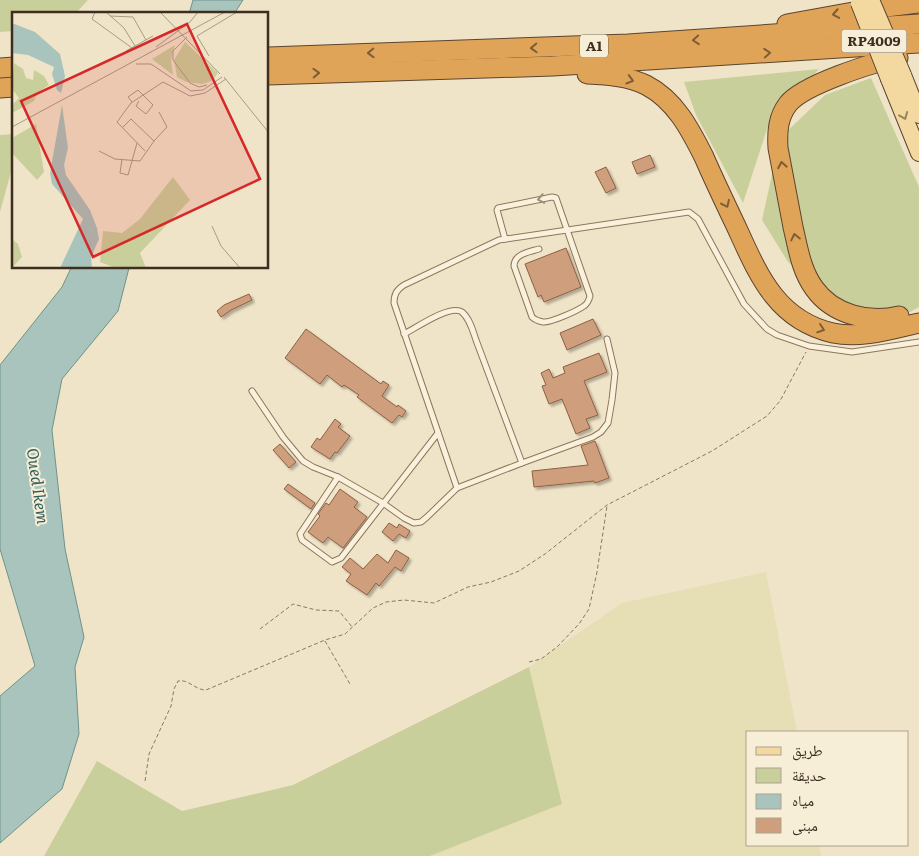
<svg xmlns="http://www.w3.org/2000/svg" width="919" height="856" font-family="Literata,'Noto Naskh Arabic',serif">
	<defs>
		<filter id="shadow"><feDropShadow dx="2.5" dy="2.5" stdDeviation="1" flood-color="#0004"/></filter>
	</defs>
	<rect width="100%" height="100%" fill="#f0e4c8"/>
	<polygon fill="#e6deb5" points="766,572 797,732 748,732 748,845 819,845 821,856 430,856 562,804 529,667 622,603"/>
	<g fill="#c9cf9b">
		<polygon points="0,0 88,0 75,14 14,14 14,31 0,32"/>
		<polygon points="819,69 767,129 743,203 696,115 684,82"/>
		<polygon points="871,78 919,187 919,307 910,312 858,306 824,294 788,262 762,220 780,138 825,95"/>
		<polygon points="14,134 14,161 0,212 0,135"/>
		<polygon points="529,667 562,804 430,856 44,856 97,761 182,811 293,785"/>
	</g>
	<g fill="#a9c4bc" stroke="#6f938a">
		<polygon points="193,0 243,0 234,14 189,14"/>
		<polygon points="71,268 129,268 118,311 62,379 52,430 65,549 84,637 75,667 79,734 62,789 0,843 0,696 35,666 0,549 0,365 62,287"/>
	</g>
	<g fill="#cf9f7d" stroke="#8d5f41" filter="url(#shadow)">
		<polygon points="650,155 655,167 637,174 632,162"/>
		<polygon points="606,167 616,188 606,193 595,172"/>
		<polygon points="566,248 581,287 544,302 541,295 538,297 525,264"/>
		<polygon points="249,294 252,300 231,310 221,317 217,311 224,305"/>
		<polygon points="593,319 601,335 567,350 560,333"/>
		<polygon points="306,329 381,384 383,381 389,385 382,396 397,407 398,405 406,411 402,417 399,415 392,423 357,397 359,395 344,385 342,387 327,375 320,384 285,358"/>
		<polygon points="599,353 607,372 584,381 598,415 586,419 590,428 576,434 562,399 549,404 542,386 546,385 541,373 549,369 553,378 565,373 563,367"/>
		<polygon points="335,419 341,424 338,427 350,436 337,453 335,452 330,459 311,447 317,438 320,440"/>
		<polygon points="595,441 609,478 595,483 594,481 534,487 532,471 588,465 581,446"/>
		<polygon points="280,444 296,462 289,468 273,450"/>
		<polygon points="288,484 315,503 311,509 284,489"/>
		<polygon points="340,489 358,502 354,507 367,517 343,548 328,537 323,543 308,532 320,516 318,514 326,503 329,505"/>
		<polygon points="389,523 397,528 399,524 410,531 406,538 399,534 393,541 382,532"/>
		<polygon points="396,550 409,558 401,571 395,567 379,586 376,583 367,595 346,581 351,574 342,567 350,558 363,569 377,554 388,563"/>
	</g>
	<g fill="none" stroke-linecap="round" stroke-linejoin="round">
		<g stroke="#8d765c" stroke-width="7">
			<g id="lane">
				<path d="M505,239L497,210L498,208L552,197L556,198L590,296C589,300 587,304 584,306C577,311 550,323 543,322C538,321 535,320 532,317L514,266C514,254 529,252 539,249"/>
				<path d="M404,334C416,328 450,304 462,312C470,319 473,331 476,340L522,463L593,437L601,432L608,423L612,400L615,373L607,339"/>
				<polyline points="252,391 283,437 303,461 313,467 338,477 383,503 404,518 414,523 421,522 427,517 457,488 522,463"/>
				<polyline points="338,477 300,534 302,540 332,562 341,558 438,433"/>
				<path d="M457,488L394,303C394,295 396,290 404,285L499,240L689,212L698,219L744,304L767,329L777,335L809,346L852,352L919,342"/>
			</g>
		</g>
		<g stroke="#5b4430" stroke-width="18">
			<g id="primary">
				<polyline points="903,75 919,115"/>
				<polyline points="889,79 919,153"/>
			</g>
		</g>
		<g stroke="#5b4430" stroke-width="21">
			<g id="highway">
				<polyline points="787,24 870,9 919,3"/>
				<polyline points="268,57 628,44 919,24"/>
				<path d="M898,58C873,62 803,85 788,104C778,117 777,132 778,148C783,174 788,201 793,227C798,248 801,270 814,288C833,315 869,323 899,316"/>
				<polyline points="0,68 14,67"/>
				<path d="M587,74C607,75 628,76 646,85C675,100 690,129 704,157C714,180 725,203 736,226C758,274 776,320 833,333C861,339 892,329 919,323"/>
				<polyline points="268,75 553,66 919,43"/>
				<polyline points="0,88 14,87"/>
			</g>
		</g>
		<g stroke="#8d765c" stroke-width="1" stroke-dasharray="4 2.5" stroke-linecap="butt">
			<polyline points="260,629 293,604 316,610 339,611 353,628"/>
			<polyline points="325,641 350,684"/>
			<polyline points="529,662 541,659 557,647 579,624 589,609 597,572 607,506"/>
			<path d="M145,781L149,754L171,706L174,689L178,681C189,679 195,690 206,690L325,640L345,634L373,608L386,602L404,600L434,603L468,587L491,582L519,571L545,554L607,505L712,451L767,416L780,401L806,352"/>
		</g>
		<use href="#lane" stroke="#faf1dc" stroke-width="5"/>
		<use href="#primary" stroke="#f3d9a0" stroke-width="16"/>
		<use href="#highway" stroke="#e0a458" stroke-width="19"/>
		<g stroke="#5b4430" stroke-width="18" stroke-linecap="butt">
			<g id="primary-bridge">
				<polyline points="871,0 903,75"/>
				<polyline points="859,3 889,79"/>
			</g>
		</g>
		<use href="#primary-bridge" stroke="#f3d9a0" stroke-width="16"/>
	</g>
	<defs><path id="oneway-chevron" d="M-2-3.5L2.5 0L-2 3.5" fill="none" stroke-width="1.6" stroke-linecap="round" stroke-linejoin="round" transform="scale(1.25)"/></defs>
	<g stroke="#7e5d36">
		<use href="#oneway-chevron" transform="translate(836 14) rotate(170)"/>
		<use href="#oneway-chevron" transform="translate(696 40) rotate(176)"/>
		<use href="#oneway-chevron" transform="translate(534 48) rotate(178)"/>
		<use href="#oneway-chevron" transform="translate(371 53) rotate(178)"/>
		<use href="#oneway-chevron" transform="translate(767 53) rotate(-4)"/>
		<use href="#oneway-chevron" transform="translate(316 73) rotate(-2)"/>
		<use href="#oneway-chevron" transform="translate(630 80) rotate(16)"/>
		<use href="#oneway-chevron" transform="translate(782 165) rotate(-100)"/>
		<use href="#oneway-chevron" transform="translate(726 204) rotate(65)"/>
		<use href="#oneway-chevron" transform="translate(795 237) rotate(-102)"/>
		<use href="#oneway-chevron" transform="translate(821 329) rotate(19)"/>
	</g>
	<use stroke="#988460" href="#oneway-chevron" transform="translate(904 116) rotate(68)"/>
	<use stroke="#9c907e" href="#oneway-chevron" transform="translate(541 199) rotate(169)"/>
	<g text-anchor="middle" stroke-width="4" stroke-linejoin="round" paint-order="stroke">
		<g fill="#f7eed8" stroke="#756857" stroke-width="1">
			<rect x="841.5" y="29.5" width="65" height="23" rx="4"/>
			<rect x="580" y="34.5" width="28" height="23" rx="4"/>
		</g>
		<g font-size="14" font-weight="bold" fill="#3d2e20">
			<text x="874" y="46">RP4009</text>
			<text x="594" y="51">A1</text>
		</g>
		<g font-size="16" font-style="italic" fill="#2f5d5a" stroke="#f7eed8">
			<text transform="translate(38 486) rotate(82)" y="6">Oued Ikem</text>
		</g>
	</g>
	<g transform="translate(12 12)">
		<rect width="256" height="256" fill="#f0e4c8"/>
		<path d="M173,30L206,61L200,69L190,72L174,70L165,65L162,48ZM163,33L159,48L161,63L140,47ZM2,51L11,57L14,66L21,68L22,58L32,64L37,73L25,81L22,89L0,101V93L7,86L0,77ZM24,112L32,160L25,168L0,141V126ZM161,165L178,188L128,241L134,256H104L88,250L91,219L110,221L128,207ZM0,227L6,232L10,245L0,256Z" fill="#c9cf9b"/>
		<path d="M0,11L23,20L48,42L53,64L49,81L45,78L40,62L42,55L16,43L0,41ZM50,93L56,136L52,153L54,163L78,198L85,216L87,227L79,245L80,256H48L71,207L40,172L38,161Z" fill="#a9c4bc"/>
		<path fill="none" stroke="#a89b85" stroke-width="1" d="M83,0L80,7L120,36M94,0L112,16L123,34M148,0L208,62M98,4L121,5L134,28M175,25L161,39V48L178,71L187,75L195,73M144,35L178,10L186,0M114,39L141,24M197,44L185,24L225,0M124,52H139L179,79L191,78L210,65M212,65L257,121M120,90L116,85L126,78L141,93L134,102L124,94L127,89M0,115L213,0M110,116L119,107L142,129L155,115L147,100M87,139L103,147L128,149L142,129M133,139L105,110L119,91L151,70L178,84L193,81L214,67M110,147L108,161L116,163L125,131M200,214L209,234L228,256"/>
		<path fill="#d62828" fill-opacity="0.15" stroke="#d62828" stroke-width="2.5" d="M175,12L248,167L81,245L9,89Z"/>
		<rect width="256" height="256" fill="none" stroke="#3d2e20" stroke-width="2.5"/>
	</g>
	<rect x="746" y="731" width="162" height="115" fill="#f7eed8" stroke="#ada18e"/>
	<rect x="756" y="747" width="25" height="8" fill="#f3d9a0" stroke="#ada18e"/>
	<text x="792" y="756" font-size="15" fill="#3d2e20">طريق</text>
	<rect x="756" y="768" width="25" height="15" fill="#c9cf9b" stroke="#ada18e"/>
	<text x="792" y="781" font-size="15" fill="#3d2e20">حديقة</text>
	<rect x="756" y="794" width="25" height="15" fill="#a9c4bc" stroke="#ada18e"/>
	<text x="792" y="806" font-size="15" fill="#3d2e20">مياه</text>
	<rect x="756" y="818" width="25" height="15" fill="#cf9f7d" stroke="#ada18e"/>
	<text x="792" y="831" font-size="15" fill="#3d2e20">مبنى</text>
</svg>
